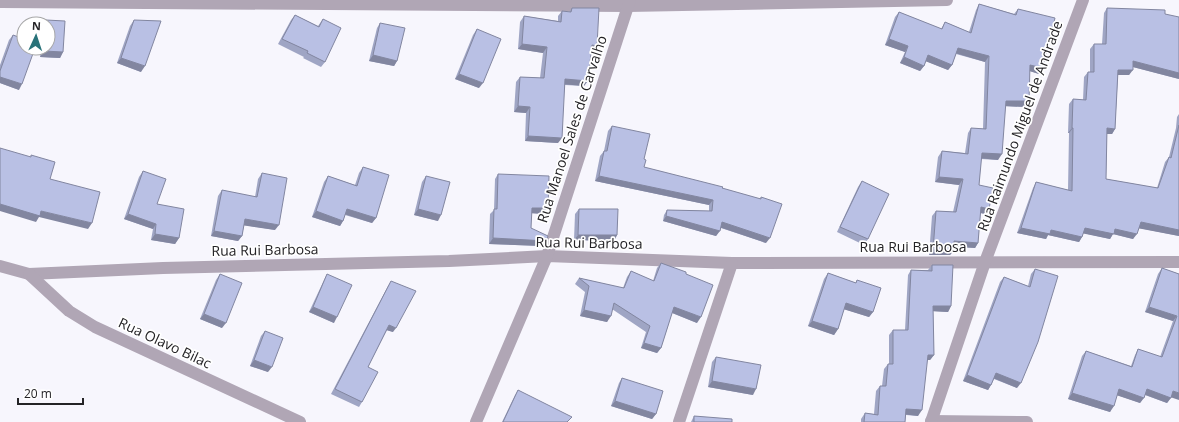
<svg xmlns="http://www.w3.org/2000/svg" width="1179" height="422" font-family="'Open Sans',sans-serif">
	<rect width="100%" height="100%" fill="#f7f6fd"/>
	<g fill="none" stroke-linecap="round" stroke-linejoin="round">
		<g stroke="#b0a6b5" stroke-width="12">
			<polyline points="0,2 628,6 947,0"/>
			<polyline points="0,266 29,274 163,268 449,261 547,256 732,263 1179,262"/>
			<polyline points="29,274 69,311 95,327 300,422"/>
			<polyline points="931,421 1027,422"/>
			<polyline points="476,422 547,256 630,0"/>
			<polyline points="679,422 732,263"/>
			<polyline points="931,422 985,262 1083,0"/>
		</g>
	</g>
	<g fill="#9fa5c4">
		<polygon points="979,4 1014,14 1018,9 1039,74 1030,71 1025,107 1005,106 998,160 981,159 979,185 989,209 985,214 980,213 978,243 975,248 954,247 954,250 950,255 929,255 932,216 936,211 953,212 959,185 935,182 938,157 942,151 965,153 968,133 971,128 983,129 985,62 956,54 952,65 948,70 926,61 924,66 920,71 900,63 905,52 885,45 895,17 899,12 941,29 945,22 969,32 976,10"/>
		<polygon points="572,8 597,46 593,51 591,51 584,86 565,85 558,143 525,141 526,113 514,112 516,82 520,77 540,78 543,53 518,49 520,22 524,16 558,21 558,16 562,11 569,12"/>
		<polygon points="1107,8 1165,14 1179,79 1133,67 1129,75 1118,75 1115,129 1112,134 1107,134 1106,179 1157,188 1165,162 1169,157 1176,128 1177,117 1179,114 1179,236 1139,228 1133,239 1113,234 1110,239 1083,233 1082,237 1079,242 1048,235 1046,239 1017,233 1033,188 1036,182 1068,190 1069,133 1068,133 1069,104 1073,99 1083,100 1084,77 1088,72 1090,72 1090,49 1094,44 1102,44 1104,13"/>
		<polygon points="295,15 318,26 323,19 325,62 321,67 303,58 304,57 278,44 291,20"/>
		<polygon points="46,20 63,52 60,58 40,57 41,48 48,48 48,24 43,24"/>
		<polygon points="134,20 141,72 117,63 130,26"/>
		<polygon points="380,23 397,61 394,66 369,61 377,28"/>
		<polygon points="477,29 479,88 455,79 473,35"/>
		<polygon points="13,35 19,90 0,83 0,65 9,40"/>
		<polygon points="612,126 644,159 644,167 760,199 761,197 766,243 721,228 716,236 663,221 664,215 667,210 709,211 709,205 595,181 600,156 604,151 608,131"/>
		<polygon points="363,167 376,218 372,223 345,215 343,221 340,226 312,217 324,182 328,176 355,185 359,173"/>
		<polygon points="143,171 157,204 179,238 175,244 151,240 153,229 124,219 139,177"/>
		<polygon points="262,173 275,230 244,225 242,236 238,241 211,236 218,196 222,190 255,197 258,179"/>
		<polygon points="498,174 544,214 531,213 531,228 546,241 542,246 489,244 490,214 494,210 495,179"/>
		<polygon points="426,176 438,221 414,215 422,182"/>
		<polygon points="862,181 868,239 864,245 837,232 858,187"/>
		<polygon points="579,209 617,235 614,241 574,240 575,214"/>
		<polygon points="661,263 686,274 697,323 672,313 661,348 657,353 641,348 646,332 612,309 607,322 580,316 585,292 575,284 579,278 623,288 627,277 631,271 653,281 657,268"/>
		<polygon points="932,265 951,306 948,312 933,311 934,355 930,360 927,360 918,416 906,415 905,422 861,422 861,419 865,413 874,414 876,391 880,386 882,386 884,369 888,364 889,364 889,335 893,330 905,330 908,275 911,270 928,270"/>
		<polygon points="1162,268 1179,274 1171,397 1167,403 1145,395 1140,403 1117,395 1110,412 1068,399 1082,356 1086,351 1131,366 1135,355 1138,349 1160,357 1173,321 1145,312 1158,274"/>
		<polygon points="1035,269 1017,388 994,379 991,385 988,390 963,381 1000,282 1004,277 1028,286 1031,274"/>
		<polygon points="828,273 856,283 857,280 873,312 869,317 844,309 838,329 834,335 808,326 824,279"/>
		<polygon points="220,274 222,328 200,319 216,280"/>
		<polygon points="327,274 334,323 309,312 324,280"/>
		<polygon points="391,281 393,332 387,330 368,367 362,402 359,407 331,394 388,286"/>
		<polygon points="265,331 268,372 250,366 261,336"/>
		<polygon points="716,357 753,395 708,387 712,362"/>
		<polygon points="622,378 656,414 652,419 611,406 619,383"/>
		<polygon points="518,390 568,422 502,422 515,395"/>
		<polygon points="694,416 732,422 691,422"/>
	</g>
	<g fill="#8286a0">
		<polygon points="889,39 908,46 905,52 885,45"/>
		<polygon points="522,44 547,47 543,53 518,49"/>
		<polygon points="592,45 597,46 593,51 588,51"/>
		<polygon points="958,48 989,56 985,62 955,53"/>
		<polygon points="44,51 63,52 60,58 40,57"/>
		<polygon points="373,55 397,61 394,66 369,61"/>
		<polygon points="928,55 952,65 948,70 925,61"/>
		<polygon points="904,57 924,66 920,71 900,63"/>
		<polygon points="121,58 145,66 141,72 117,63"/>
		<polygon points="1133,61 1179,73 1179,79 1129,66"/>
		<polygon points="1030,65 1043,68 1039,74 1026,70"/>
		<polygon points="1118,70 1133,70 1129,75 1115,75"/>
		<polygon points="459,74 483,83 479,88 455,79"/>
		<polygon points="0,77 22,84 19,90 0,83"/>
		<polygon points="565,79 588,81 584,86 561,84"/>
		<polygon points="1006,101 1029,101 1025,107 1002,106"/>
		<polygon points="518,106 530,107 526,113 514,112"/>
		<polygon points="1072,128 1073,128 1069,133 1068,133"/>
		<polygon points="1107,128 1115,129 1112,134 1103,134"/>
		<polygon points="528,136 562,138 558,143 525,141"/>
		<polygon points="982,153 1002,154 998,160 978,158"/>
		<polygon points="599,176 713,200 709,205 595,181"/>
		<polygon points="939,177 963,179 959,185 935,182"/>
		<polygon points="0,204 41,211 92,223 88,229 39,217 36,222 0,211"/>
		<polygon points="981,207 989,209 985,214 977,212"/>
		<polygon points="532,208 548,208 544,214 528,213"/>
		<polygon points="347,209 376,218 372,223 344,214"/>
		<polygon points="418,209 441,215 438,221 414,215"/>
		<polygon points="316,211 343,221 340,226 312,217"/>
		<polygon points="128,214 156,224 153,229 124,219"/>
		<polygon points="666,216 720,231 716,236 663,221"/>
		<polygon points="245,219 279,225 275,230 241,225"/>
		<polygon points="722,222 770,238 766,243 719,227"/>
		<polygon points="1141,222 1179,230 1179,236 1137,228"/>
		<polygon points="1021,228 1051,230 1082,237 1079,242 1048,235 1046,239 1017,233"/>
		<polygon points="1085,228 1115,229 1137,234 1133,239 1113,234 1110,239 1081,233"/>
		<polygon points="214,231 242,236 238,241 211,236"/>
		<polygon points="155,234 179,238 175,244 151,240"/>
		<polygon points="578,235 617,235 614,241 574,240"/>
		<polygon points="493,238 546,241 542,246 489,244"/>
		<polygon points="954,241 978,243 975,248 950,246"/>
		<polygon points="933,250 954,250 950,255 929,255"/>
		<polygon points="846,303 873,312 869,317 843,309"/>
		<polygon points="933,306 951,306 948,312 929,311"/>
		<polygon points="313,307 337,317 334,323 309,312"/>
		<polygon points="674,307 701,317 697,323 670,312"/>
		<polygon points="1149,307 1177,316 1173,321 1145,312"/>
		<polygon points="584,310 611,316 607,322 580,316"/>
		<polygon points="204,314 226,323 222,328 200,319"/>
		<polygon points="812,321 838,329 834,335 808,326"/>
		<polygon points="389,325 396,328 393,332 386,330"/>
		<polygon points="644,343 661,348 657,353 641,348"/>
		<polygon points="928,355 934,355 930,360 924,360"/>
		<polygon points="254,360 272,367 268,372 250,366"/>
		<polygon points="996,373 1021,383 1017,388 993,378"/>
		<polygon points="967,375 991,385 988,390 963,381"/>
		<polygon points="712,381 756,389 753,395 708,387"/>
		<polygon points="1119,389 1144,398 1140,403 1116,395"/>
		<polygon points="1147,389 1171,398 1167,403 1143,394"/>
		<polygon points="1173,391 1179,393 1179,400 1170,397"/>
		<polygon points="1072,393 1114,406 1110,412 1068,399"/>
		<polygon points="615,401 656,414 652,419 611,406"/>
		<polygon points="906,409 922,410 918,416 902,414"/>
	</g>
	<g fill="#b9c0e4" stroke="#8286a0">
		<polygon points="979,4 1016,15 1018,9 1055,18 1043,68 1030,65 1029,101 1006,101 1002,154 982,153 979,185 993,188 989,209 981,207 978,243 954,241 954,250 933,250 936,211 956,212 963,179 939,177 942,151 968,154 971,128 986,129 989,56 958,48 952,65 928,55 924,66 904,57 908,46 889,39 899,12 942,29 945,22 971,33"/>
		<polygon points="572,8 599,8 597,46 592,45 588,81 565,79 562,138 528,136 530,107 518,106 520,77 544,78 547,47 522,44 524,16 561,22 562,11 571,12"/>
		<polygon points="1107,8 1165,10 1165,14 1179,17 1179,73 1133,61 1133,70 1118,70 1115,129 1107,128 1106,179 1158,188 1169,157 1171,158 1179,125 1179,230 1141,222 1137,234 1115,229 1114,234 1085,228 1082,237 1051,230 1050,234 1021,228 1036,182 1072,191 1073,128 1072,128 1073,99 1086,100 1088,72 1094,72 1094,44 1106,44"/>
		<polygon points="295,15 319,27 323,19 341,28 325,62 307,53 308,51 282,39"/>
		<polygon points="46,20 65,21 63,52 44,51 44,48 48,48 48,24 46,24"/>
		<polygon points="134,20 161,21 145,66 121,58"/>
		<polygon points="380,23 405,28 397,61 373,55"/>
		<polygon points="477,29 501,39 483,83 459,74"/>
		<polygon points="13,35 24,39 24,48 35,48 22,84 0,77 0,71"/>
		<polygon points="612,126 650,134 644,159 646,160 644,167 723,187 722,188 761,199 761,197 782,204 770,238 722,222 720,231 666,216 667,210 712,211 713,200 599,176 604,151 607,151"/>
		<polygon points="0,148 31,157 31,155 55,162 50,179 100,192 92,223 41,211 40,216 0,204"/>
		<polygon points="363,167 389,175 376,218 347,209 343,221 316,211 328,176 357,186"/>
		<polygon points="143,171 166,179 157,204 184,209 179,238 155,234 156,224 128,214"/>
		<polygon points="262,173 287,178 279,225 245,219 242,236 214,231 222,190 257,197"/>
		<polygon points="498,174 549,176 548,208 532,208 531,228 548,236 546,241 493,238 494,209 497,209"/>
		<polygon points="426,176 450,182 441,215 418,209"/>
		<polygon points="862,181 889,194 868,239 840,227"/>
		<polygon points="579,209 618,209 617,235 578,235"/>
		<polygon points="661,263 686,272 686,274 713,285 701,317 674,307 661,348 644,343 650,326 614,303 611,316 584,310 589,286 579,278 624,288 631,271 654,281"/>
		<polygon points="932,265 953,265 951,306 933,306 934,355 928,355 922,410 906,409 905,422 864,422 865,413 878,415 880,386 886,386 888,364 893,364 893,330 908,330 911,270 932,271"/>
		<polygon points="1162,268 1179,274 1179,393 1173,391 1171,398 1147,389 1144,398 1119,389 1114,406 1072,393 1086,351 1132,367 1138,349 1162,357 1177,316 1149,307"/>
		<polygon points="1035,269 1058,276 1038,342 1021,383 996,373 991,385 967,375 1004,277 1030,287"/>
		<polygon points="828,273 856,283 857,280 881,288 873,312 846,303 838,329 812,321"/>
		<polygon points="220,274 242,283 226,323 204,314"/>
		<polygon points="327,274 352,285 337,317 313,307"/>
		<polygon points="391,281 416,291 396,328 389,325 368,367 378,372 362,402 335,389"/>
		<polygon points="265,331 283,338 272,367 254,360"/>
		<polygon points="716,357 761,365 756,389 712,381"/>
		<polygon points="622,378 663,391 656,414 615,401"/>
		<polygon points="518,390 572,417 567,422 503,422"/>
		<polygon points="694,416 732,419 732,422 694,422"/>
	</g>
	<g text-anchor="middle" stroke-width="3.5" stroke-linejoin="round" paint-order="stroke">
		<g font-size="14" fill="#242326" stroke="#fff">
			<text transform="translate(1020 126) rotate(-70)" y="5">Rua Raimundo Miguel de Andrade</text>
			<text transform="translate(572 129) rotate(-72)" y="5">Rua Manoel Sales de Carvalho</text>
			<text transform="translate(589 243) rotate(1)" y="5">Rua Rui Barbosa</text>
			<text x="913" y="252">Rua Rui Barbosa</text>
			<text transform="translate(265 250) rotate(-1)" y="5">Rua Rui Barbosa</text>
			<text transform="translate(165 343) rotate(25)" y="5">Rua Olavo Bilac</text>
		</g>
	</g>
	<g transform="translate(36 36) rotate(3)"><circle r="19" fill="#ffffff" stroke="#a7a7a8"/>
	<path d="M0-3L7 15L0 10L-7 15Z" fill="#287279"/>
	<text y="-6" font-size="11" font-weight="bold" text-anchor="middle" fill="#242326">N</text>
	</g>
	<path d="M18 398v6h65v-6" fill="none" stroke="#242326" stroke-width="2"/>
	<text x="24" y="398" font-size="12" fill="#242326" stroke="#ffffff" stroke-width="3" paint-order="stroke">20 m</text>
</svg>
